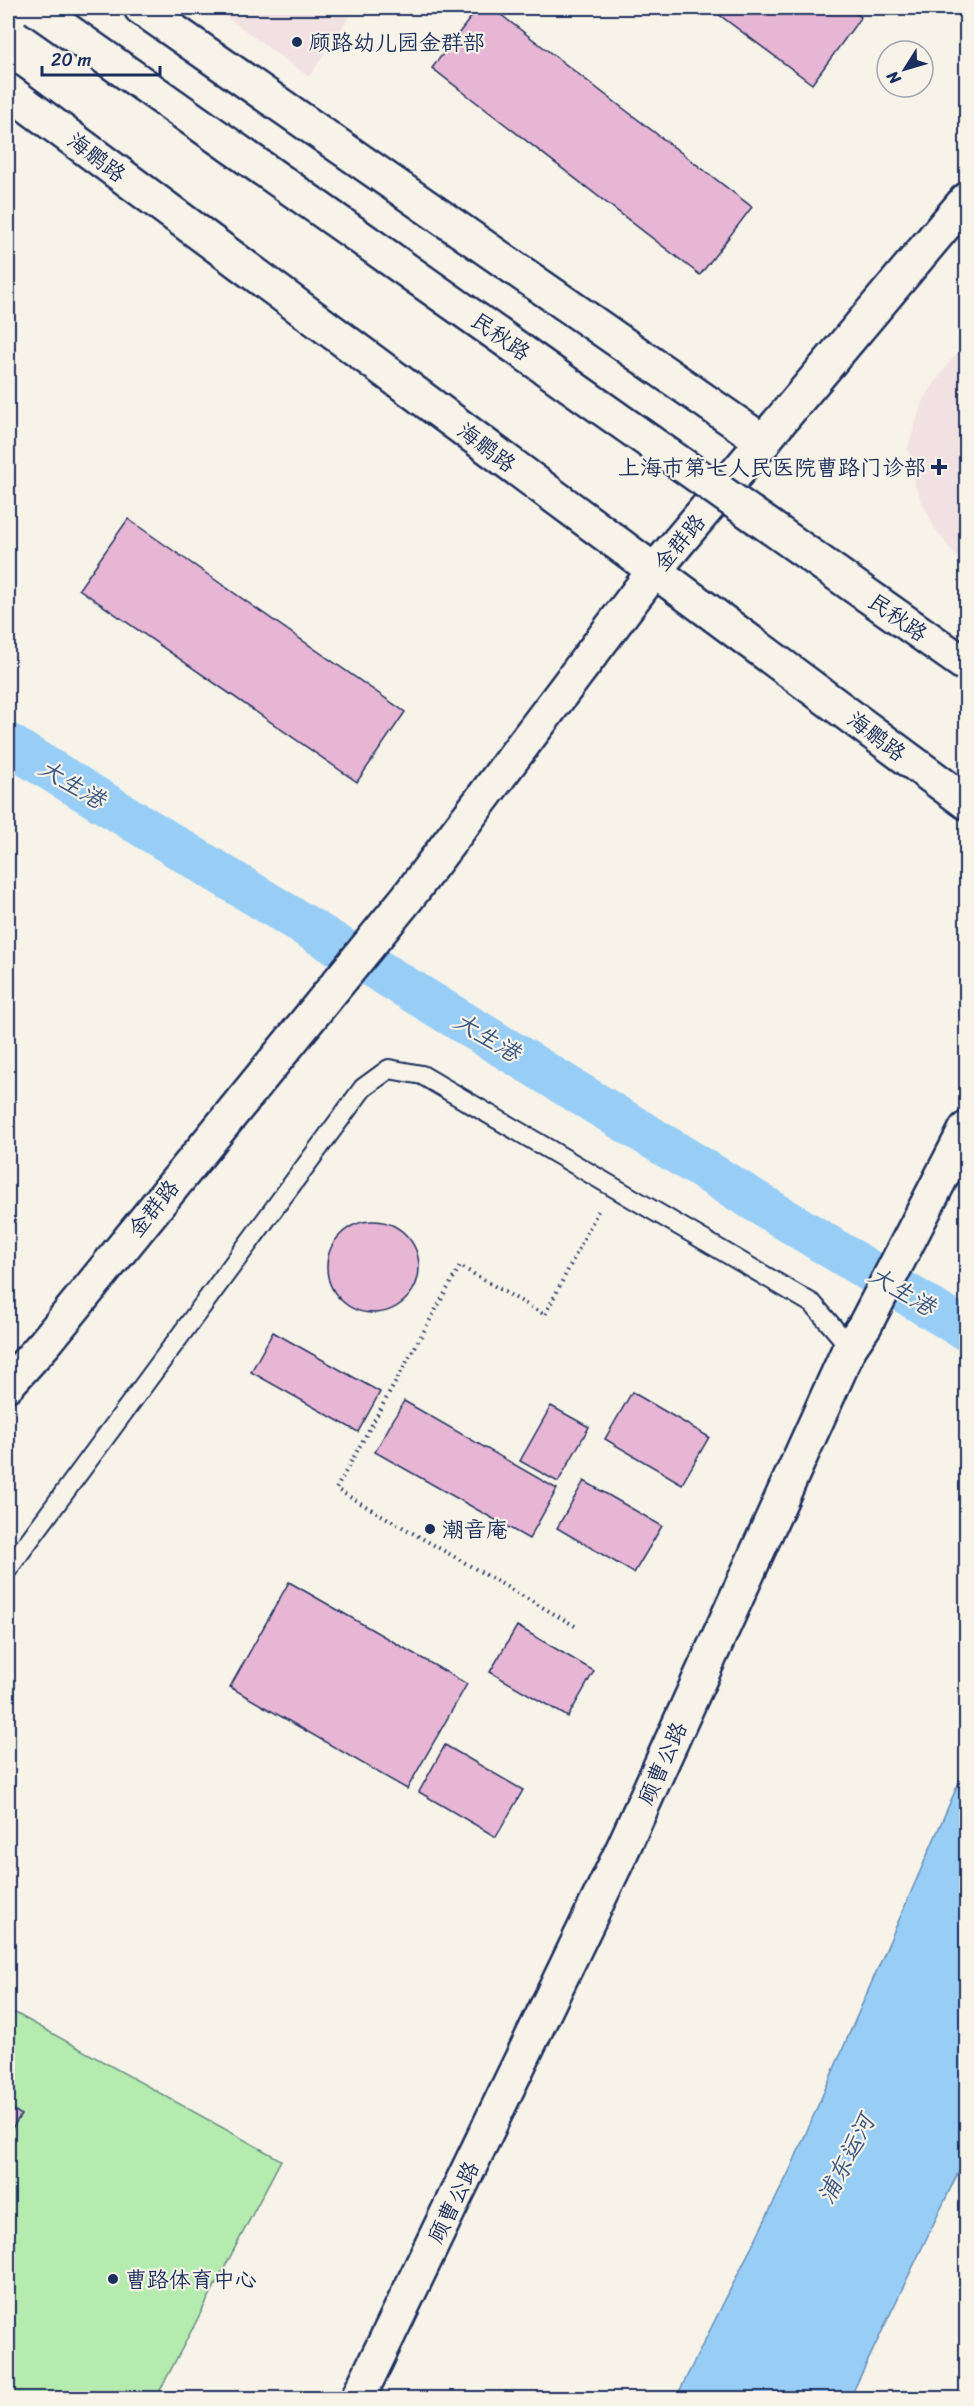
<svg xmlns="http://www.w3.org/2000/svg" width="974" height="2406" font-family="Sriracha,'LXGW WenKai TC',sans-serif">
	<rect width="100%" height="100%" fill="#f7f3e8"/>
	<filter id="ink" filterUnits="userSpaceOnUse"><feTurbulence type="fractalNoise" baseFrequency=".0167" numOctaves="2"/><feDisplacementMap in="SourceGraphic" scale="12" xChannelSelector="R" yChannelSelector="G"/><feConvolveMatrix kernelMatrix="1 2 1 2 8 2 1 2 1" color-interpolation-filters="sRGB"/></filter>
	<g filter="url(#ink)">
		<g fill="#f2e1e2">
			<polygon points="214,8 355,8 309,77"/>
			<polygon points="966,344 966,563 955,555 935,529 915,486 908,447 923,400 949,363"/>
		</g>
		<polygon fill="#b5ebae" stroke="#688d86" stroke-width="1.5" points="8,2009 281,2160 156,2398 8,2398"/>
		<polygon fill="#98cef6" stroke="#668eb9" stroke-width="1.5" points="966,1766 966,2156 850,2398 676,2398 789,2172"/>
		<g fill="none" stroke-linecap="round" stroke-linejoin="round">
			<polyline stroke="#98cef6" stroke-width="42" points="8,744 966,1330"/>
		</g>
		<g fill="#e7b6d5" stroke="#1b2f5e" stroke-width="1.5">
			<polygon points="478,8 492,8 752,207 700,275 432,68"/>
			<polygon points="710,8 848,8 861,17 812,84"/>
			<polygon points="128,519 405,712 357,782 79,589"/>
			<circle cx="373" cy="1267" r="46"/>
			<polygon points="273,1332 380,1392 358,1432 251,1372"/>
			<polygon points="632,1392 709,1437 682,1484 605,1439"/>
			<polygon points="404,1401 557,1489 529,1539 375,1452"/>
			<polygon points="551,1406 589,1427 558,1482 520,1461"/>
			<polygon points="584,1481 662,1526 634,1573 557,1528"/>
			<polygon points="289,1582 467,1684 407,1789 230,1687"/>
			<polygon points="517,1626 594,1671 568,1717 490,1672"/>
			<polygon points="445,1745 523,1790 496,1837 419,1792"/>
			<polygon points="8,2105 21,2115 8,2134"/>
		</g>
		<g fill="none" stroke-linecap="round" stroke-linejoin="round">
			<g stroke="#1b2f5e" stroke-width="22">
				<polyline id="lane" points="8,1569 363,1088 389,1069 422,1075 813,1304 850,1347"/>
			</g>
			<g stroke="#1b2f5e" stroke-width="38">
				<polyline id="street" points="141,8 764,442"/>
			</g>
			<g stroke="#1b2f5e" stroke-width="38">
				<g id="secondary">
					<polyline points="8,91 966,802"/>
					<polyline points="8,1384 45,1343 408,897 654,571 966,200"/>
					<polyline points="358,2398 620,1855 850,1347 865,1325 966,1129"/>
				</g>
			</g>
			<polyline stroke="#1b2f5e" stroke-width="4" stroke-dasharray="1.5 4.5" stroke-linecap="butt" points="575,1626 336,1489 460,1266 545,1315 598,1211"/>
			<use href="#lane" stroke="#f7f3e8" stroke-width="18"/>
			<use href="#street" stroke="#f7f3e8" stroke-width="33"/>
			<use href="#secondary" stroke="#f7f3e8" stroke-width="33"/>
			<g stroke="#1b2f5e" stroke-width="38" stroke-linecap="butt">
				<polyline id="secondary-bridge" points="35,8 966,665"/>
			</g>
			<use href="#secondary-bridge" stroke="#f7f3e8" stroke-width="33"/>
		</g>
	</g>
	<g fill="#1b2f5e" stroke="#f7f3e8" stroke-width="2">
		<circle cx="297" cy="42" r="6"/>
		<path d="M936 458h6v6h6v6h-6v6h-6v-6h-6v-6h6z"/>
		<circle cx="430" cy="1529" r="6"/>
		<circle cx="113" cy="2279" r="6"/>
	</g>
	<g text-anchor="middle" stroke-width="4.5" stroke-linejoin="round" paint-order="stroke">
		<g font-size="22" fill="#1b2f5e" stroke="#f7f3e8" text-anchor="start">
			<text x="309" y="50">顾路幼儿园金群部</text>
			<text x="926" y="475" text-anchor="end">上海市第七人民医院曹路门诊部</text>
			<text x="442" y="1537">潮音庵</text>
			<text x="125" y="2287">曹路体育中心</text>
		</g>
		<g font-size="22" fill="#1b2f5e" stroke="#f7f3e8">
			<text transform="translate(97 157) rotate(37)" y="8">海鹏路</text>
			<text transform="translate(501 336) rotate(35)" y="8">民秋路</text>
			<text transform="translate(487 447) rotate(37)" y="8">海鹏路</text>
			<text transform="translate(679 542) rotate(-50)" y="8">金群路</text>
			<text transform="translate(898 617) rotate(35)" y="8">民秋路</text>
			<text transform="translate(877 736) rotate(37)" y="8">海鹏路</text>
			<text transform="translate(153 1208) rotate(-51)" y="8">金群路</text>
			<text transform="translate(662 1763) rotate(-66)" y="8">顾曹公路</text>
			<text transform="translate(453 2202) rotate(-64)" y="8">顾曹公路</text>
		</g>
		<g font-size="24" font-style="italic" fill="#3a5784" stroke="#f7f3e8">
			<text transform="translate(72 784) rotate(31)" y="8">大生港</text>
			<text transform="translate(487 1037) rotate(31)" y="8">大生港</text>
			<text transform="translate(902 1291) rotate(31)" y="8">大生港</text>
			<text transform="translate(846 2159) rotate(-63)" y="8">浦东运河</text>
		</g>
	</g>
	<rect width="974" height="2406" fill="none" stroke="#f7f3e8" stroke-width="30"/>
	<rect x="15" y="15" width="944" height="2376" fill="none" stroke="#1b2f5e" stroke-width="2" filter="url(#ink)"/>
	<g transform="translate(905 69) rotate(233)"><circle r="28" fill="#f7f3e8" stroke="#9fa5b1" stroke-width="1.5"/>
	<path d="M0-4.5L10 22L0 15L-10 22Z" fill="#1b2f5e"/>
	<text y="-9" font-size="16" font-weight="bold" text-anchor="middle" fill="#1b2f5e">N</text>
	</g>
	<path d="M42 66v9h118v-9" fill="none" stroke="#1b2f5e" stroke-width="3"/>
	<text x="51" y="66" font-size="18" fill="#1b2f5e" stroke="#f7f3e8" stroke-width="4.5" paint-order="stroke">20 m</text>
</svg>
